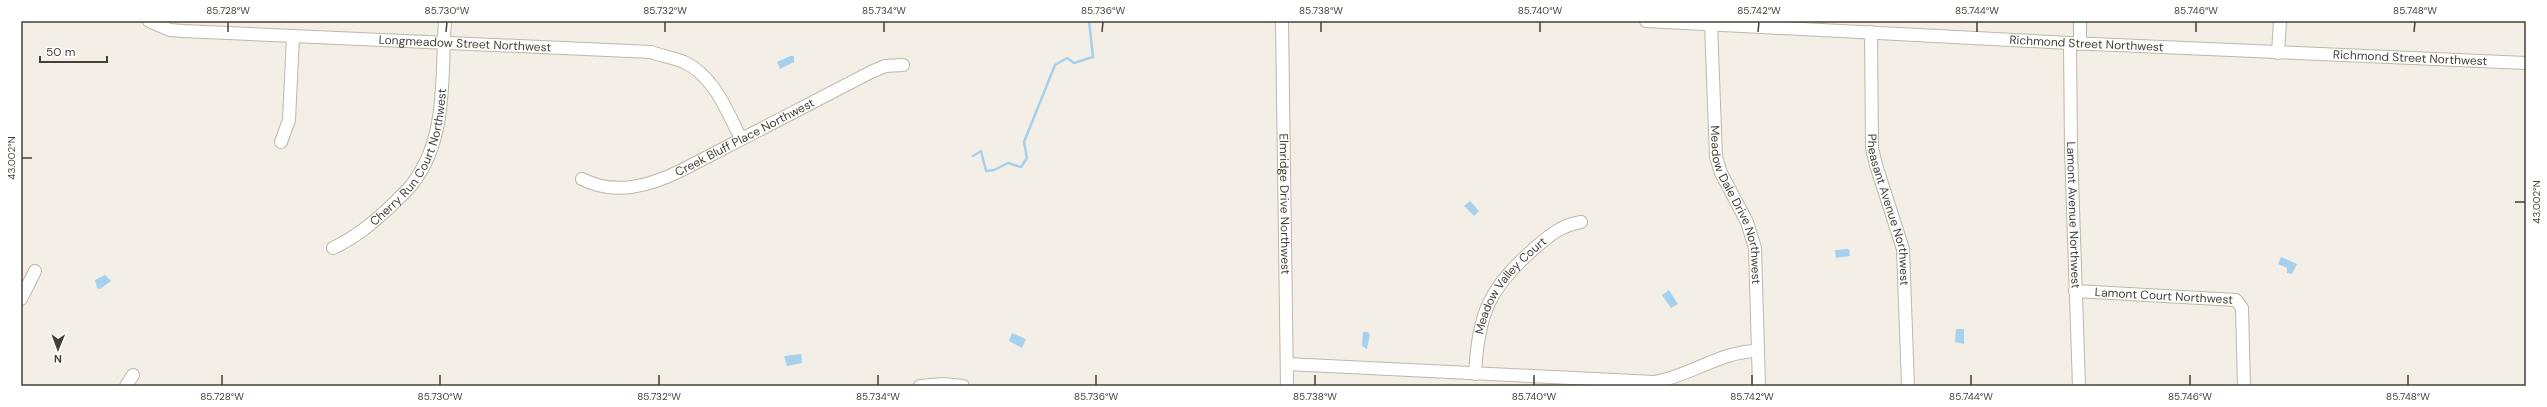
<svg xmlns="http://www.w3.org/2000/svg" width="2547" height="407" font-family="'DM Sans',sans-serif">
	<rect width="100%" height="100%" fill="#f3efe7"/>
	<g fill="#a5d1ee">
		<polygon points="790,56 794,56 794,62 780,69 777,62"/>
		<polygon points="1470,201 1479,211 1474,216 1464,206"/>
		<polygon points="1849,249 1850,256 1836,258 1835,250"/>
		<polygon points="2281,257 2297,264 2292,274 2287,273 2287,268 2278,264"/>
		<polygon points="105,275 111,281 100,289 97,288 95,280"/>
		<polygon points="1669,290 1678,304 1671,308 1662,295"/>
		<polygon points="1956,329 1964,329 1964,344 1955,342"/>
		<polygon points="1363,332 1368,332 1370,335 1367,349 1362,346"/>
		<polygon points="1012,333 1026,339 1022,348 1009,341"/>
		<polygon points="801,354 802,363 787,366 784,356"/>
	</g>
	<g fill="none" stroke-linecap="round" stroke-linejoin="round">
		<polyline stroke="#a5d1ee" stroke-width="2.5" points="973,156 981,151 986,171 994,170 1008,163 1021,167 1027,158 1024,142 1055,65 1067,58 1074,63 1093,57 1089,21"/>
		<g stroke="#beb7aa" stroke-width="14">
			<g id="minor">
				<path id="s1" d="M149,21L170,30L183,31L651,52C662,56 674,58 684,62C714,76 727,111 741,139"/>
				<path id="s2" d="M1282,21L1287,386"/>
				<path id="s3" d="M1646,21L2070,43L2526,63"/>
				<path id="s4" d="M1711,24L1716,157L1721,173L1747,222L1755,248L1759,386"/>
				<path id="s5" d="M1871,32L1872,148L1876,165L1903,249L1908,386"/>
				<path id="s6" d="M2070,43L2071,149L2079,386"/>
				<polyline points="2080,44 2080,21"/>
				<polyline points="2278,53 2280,21"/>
				<polyline points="281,142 289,120 293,37"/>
				<path id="s7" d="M582,179C615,196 650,186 682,170L871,72L885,66L903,65"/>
				<path id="s8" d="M333,248C356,237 373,223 392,205C399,198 407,191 413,183C448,137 441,76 445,21"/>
				<path id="s9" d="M2075,291L2236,300L2242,308L2244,386"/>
				<polyline points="21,299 35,271"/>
				<path d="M1287,364L1654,382C1691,376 1720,351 1758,351"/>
				<path id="s10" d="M1475,374C1478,314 1489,287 1536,247C1550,235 1562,225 1581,222"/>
				<polyline points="126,386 133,375"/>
				<polyline points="920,386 943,384 963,386"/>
			</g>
		</g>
		<use href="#minor" stroke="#fff" stroke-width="12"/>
	</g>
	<path fill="none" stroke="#463f36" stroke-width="1.5" d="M228,32V22M446,32L447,22M665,32V22M884,32V22M1102,32L1103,22M1321,32V22M1540,32V22M1758,32L1759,22M1977,32V22M2196,32V22M2414,32L2415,22M22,158H32M2515,202H2525M222,385V375M440,385V375M659,385V375M878,385V375M1096,385V375M1315,385V375M1534,385V375M1752,385V375M1971,385V375M2190,385V375M2408,385V375"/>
	<g text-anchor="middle" stroke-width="3.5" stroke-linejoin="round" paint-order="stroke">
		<g font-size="12" fill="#463f36" stroke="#fff">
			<text dy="4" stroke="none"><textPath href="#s1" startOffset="318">Longmeadow Street Northwest</textPath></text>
			<text dy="4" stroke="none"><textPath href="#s3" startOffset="441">Richmond Street Northwest</textPath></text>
			<text dy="4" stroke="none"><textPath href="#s3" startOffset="765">Richmond Street Northwest</textPath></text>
			<text dy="4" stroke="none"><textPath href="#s7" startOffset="175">Creek Bluff Place Northwest</textPath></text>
			<text dy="4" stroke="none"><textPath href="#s8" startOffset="125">Cherry Run Court Northwest</textPath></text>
			<text dy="4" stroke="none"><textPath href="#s2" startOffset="183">Elmridge Drive Northwest</textPath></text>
			<text dy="4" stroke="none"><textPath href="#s4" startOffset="185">Meadow Dale Drive Northwest</textPath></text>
			<text dy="4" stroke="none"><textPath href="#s5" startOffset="180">Pheasant Avenue Northwest</textPath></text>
			<text dy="4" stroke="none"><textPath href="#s6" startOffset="172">Lamont Avenue Northwest</textPath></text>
			<text dy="4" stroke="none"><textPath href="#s10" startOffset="99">Meadow Valley Court</textPath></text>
			<text dy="4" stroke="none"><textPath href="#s9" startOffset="89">Lamont Court Northwest</textPath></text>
		</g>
	</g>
	<rect width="2547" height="407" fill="none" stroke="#ffffff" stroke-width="44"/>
	<g transform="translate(58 349) rotate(181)" stroke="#ffffff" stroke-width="3" paint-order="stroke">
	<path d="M0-3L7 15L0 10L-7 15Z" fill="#463f36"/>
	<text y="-6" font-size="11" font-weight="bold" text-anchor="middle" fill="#463f36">N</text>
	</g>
	<path d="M40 56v6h67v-6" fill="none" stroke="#463f36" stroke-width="2"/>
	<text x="46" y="56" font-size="12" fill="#463f36" stroke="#ffffff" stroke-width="3" paint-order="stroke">50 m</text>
	<rect x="22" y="22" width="2503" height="363" fill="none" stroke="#463f36" stroke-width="1.5"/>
	<g font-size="10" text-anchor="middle" fill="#463f36">
		<text x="228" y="14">85.728°W</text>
		<text x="447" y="14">85.730°W</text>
		<text x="665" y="14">85.732°W</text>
		<text x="884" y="14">85.734°W</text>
		<text x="1103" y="14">85.736°W</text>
		<text x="1321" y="14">85.738°W</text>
		<text x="1540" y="14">85.740°W</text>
		<text x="1759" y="14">85.742°W</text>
		<text x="1977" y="14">85.744°W</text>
		<text x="2196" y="14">85.746°W</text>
		<text x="2415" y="14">85.748°W</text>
		<text transform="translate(11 158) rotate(-90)" y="4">43.002°N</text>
		<text transform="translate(2536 202) rotate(-90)" y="4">43.002°N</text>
		<text x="222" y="400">85.728°W</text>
		<text x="440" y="400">85.730°W</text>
		<text x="659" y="400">85.732°W</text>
		<text x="878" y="400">85.734°W</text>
		<text x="1096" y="400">85.736°W</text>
		<text x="1315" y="400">85.738°W</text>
		<text x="1534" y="400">85.740°W</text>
		<text x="1752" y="400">85.742°W</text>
		<text x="1971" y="400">85.744°W</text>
		<text x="2190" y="400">85.746°W</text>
		<text x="2408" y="400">85.748°W</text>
	</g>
</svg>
